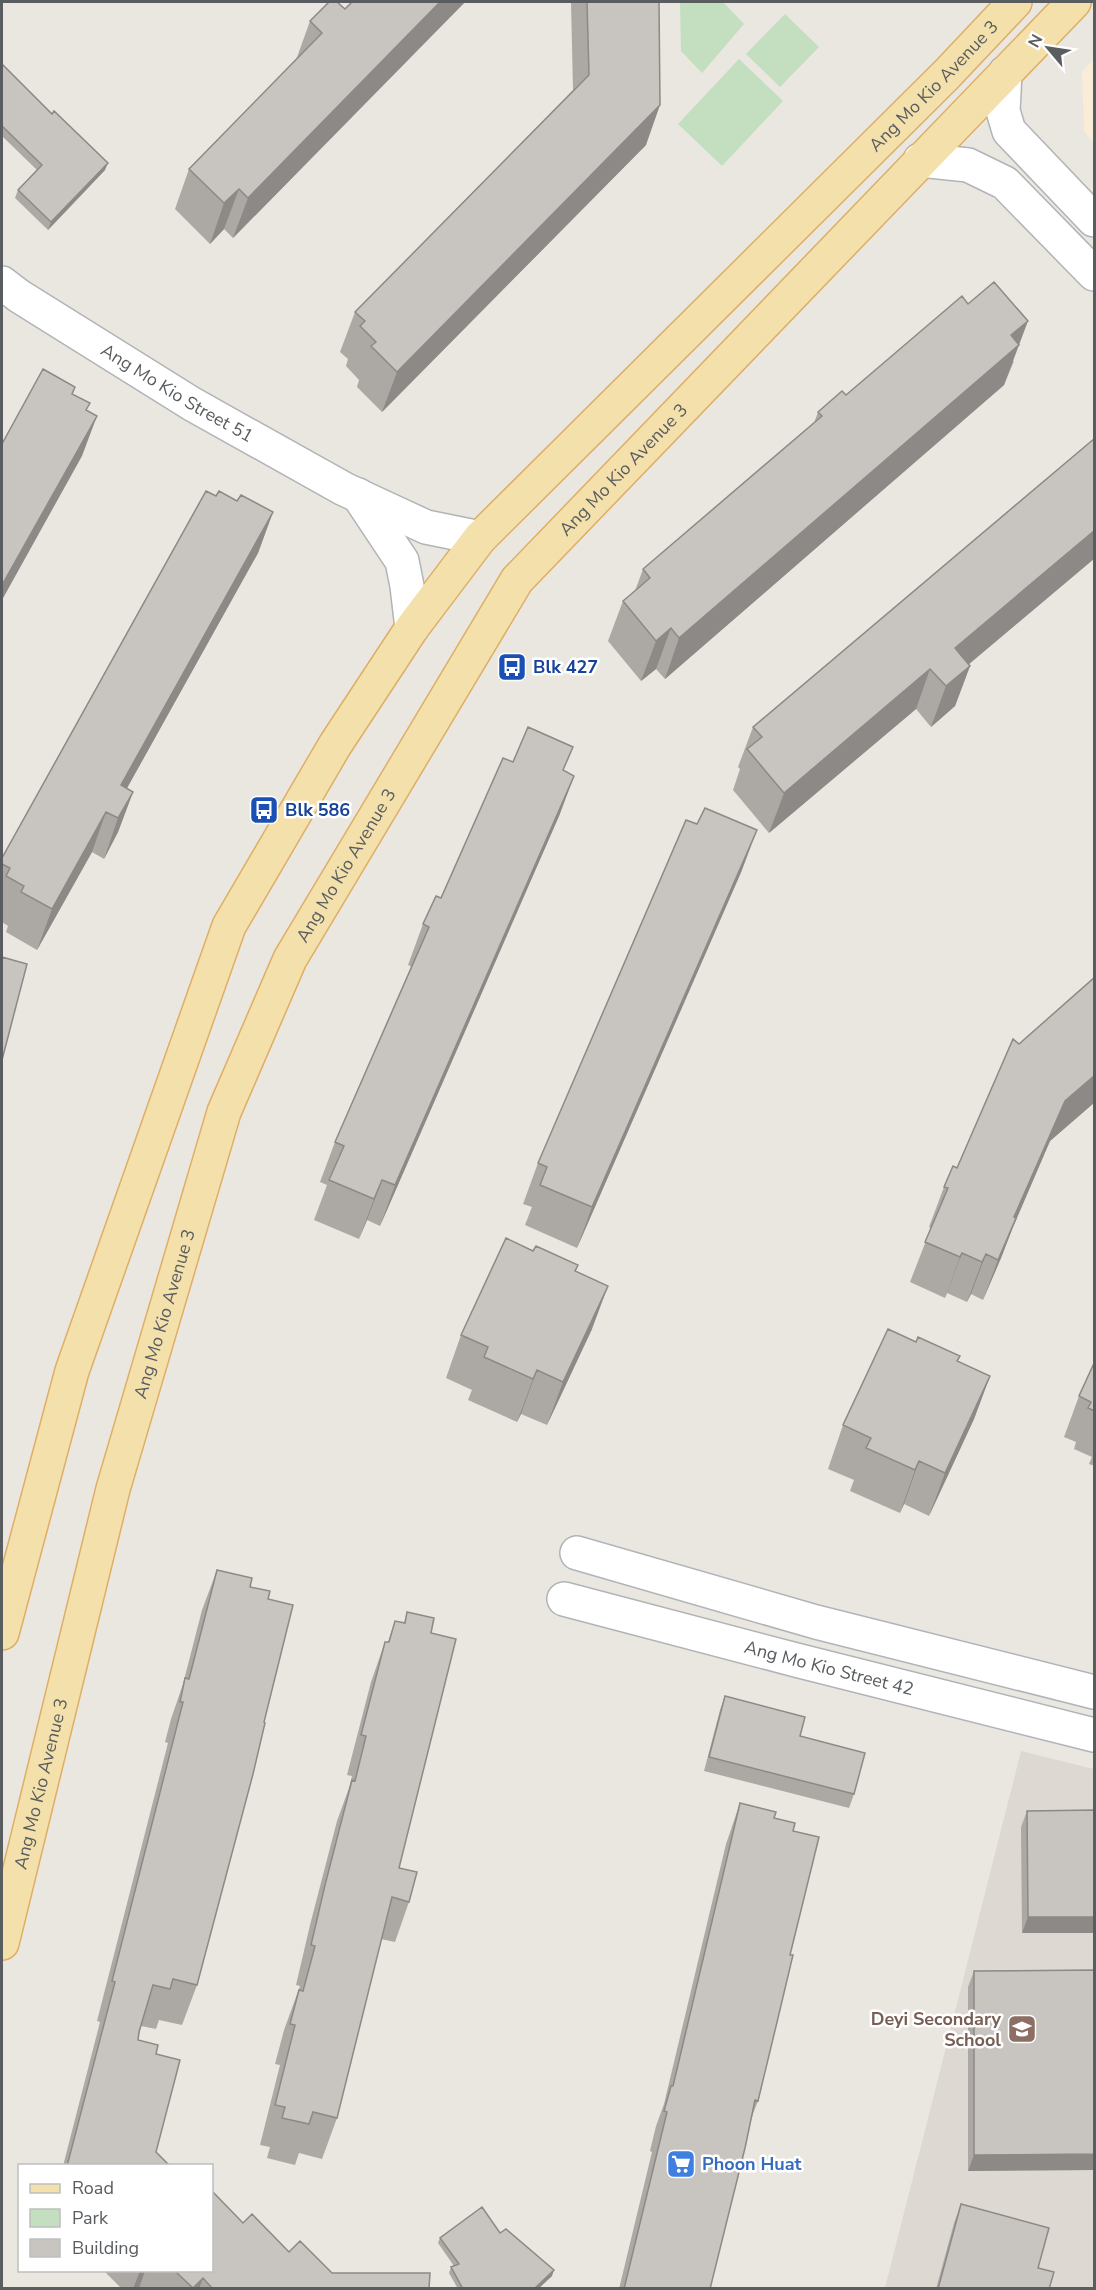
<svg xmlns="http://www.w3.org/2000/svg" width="1096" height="2290" viewBox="0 0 1096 2290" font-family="'Nunito Sans',sans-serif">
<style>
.commercial{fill:#f9edd7}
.education{fill:#ddd8d2}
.green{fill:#c3dfbf}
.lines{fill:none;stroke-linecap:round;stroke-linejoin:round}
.minor-casing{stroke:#b1b4b7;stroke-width:36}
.major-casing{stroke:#dfae65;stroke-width:36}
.minor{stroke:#fff;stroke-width:33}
.major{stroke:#f4e0ab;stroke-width:33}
.wall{fill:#aca9a5}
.shaded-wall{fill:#8c8986}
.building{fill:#c8c4c0;stroke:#8c8986;stroke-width:1.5}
.labels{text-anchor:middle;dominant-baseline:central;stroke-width:5;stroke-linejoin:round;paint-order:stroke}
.street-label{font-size:18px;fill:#595d60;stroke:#fff}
.transit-label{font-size:18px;font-weight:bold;fill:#164399;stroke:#fff;text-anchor:start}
.education-label{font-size:18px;font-weight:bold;fill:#785e54;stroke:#fff;text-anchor:end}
.shop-label{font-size:18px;font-weight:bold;fill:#366cbe;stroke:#fff;text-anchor:start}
</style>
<rect width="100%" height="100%" fill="#eae7e0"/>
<path class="commercial" d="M 1094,59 L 1094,143 L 1084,131 L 1082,72 Z"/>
<path class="education" d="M 1021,1751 L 1094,1769 L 1094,2288 L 885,2288 Z"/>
<path class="green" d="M 680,2 L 723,2 L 744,24 L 702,73 L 681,51 Z
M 785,14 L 819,47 L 780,87 L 746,54 Z
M 739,59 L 783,101 L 722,166 L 678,124 Z"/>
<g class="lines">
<g class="minor-casing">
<g id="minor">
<path d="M 1005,73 L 1003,111 L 1009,131 L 1094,220"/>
<path d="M 920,160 L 968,165 L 1005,183 L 1094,274"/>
<path id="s1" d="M 2,283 L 19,296 L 192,404 L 344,489 L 426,527 L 480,538"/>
<path d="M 358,495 L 402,561 L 407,586 L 412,628"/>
<path d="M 577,1553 L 816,1622 L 1094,1692"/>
<path id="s2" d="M 564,1599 L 796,1660 L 1094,1735"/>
</g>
</g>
<g class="major-casing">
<g id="major">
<path id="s3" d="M 2,1633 L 72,1371 L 229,926 L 335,745 L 412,628 L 480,538 L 947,74 L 1015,2"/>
<path id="s4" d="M 2,1943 L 113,1489 L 224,1112 L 290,959 L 517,580 L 1074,2"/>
</g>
</g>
<use href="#minor" class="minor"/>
<use href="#major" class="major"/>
</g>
<path class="wall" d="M 352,2 L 465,2 L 233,238 L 224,229 L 210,244 L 175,209 L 189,169 L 296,60 L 310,21 L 345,9 Z
M 571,2 L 659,2 L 646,145 L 382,412 L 357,387 L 359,380 L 346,366 L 348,359 L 340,352 L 355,312 L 573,90 Z
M 2,64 L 105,170 L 48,230 L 15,198 L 18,190 L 37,170 L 2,136 Z
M 1014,361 L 1004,385 L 665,679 L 656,669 L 641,681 L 608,641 L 623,601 L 635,591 L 643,569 L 814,423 L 818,412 L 846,395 Z
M 1095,438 L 1095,558 L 968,665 L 970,666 L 955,706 L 931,727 L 916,709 L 769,833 L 733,790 L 740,769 L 738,767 L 753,727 Z
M 216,496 L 237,501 L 273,512 L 258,553 L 127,788 L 133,792 L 118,832 L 104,859 L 92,852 L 37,950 L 6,932 L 8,926 L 2,922 L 2,858 Z
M 513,762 L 564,771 L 574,776 L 559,816 L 380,1226 L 367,1220 L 359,1239 L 314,1220 L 327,1185 L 320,1182 L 335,1142 L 412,967 L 408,965 L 423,924 L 441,898 Z
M 742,870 L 577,1248 L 525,1225 L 532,1207 L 523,1204 L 538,1163 Z
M 1095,977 L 1095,1102 L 1050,1141 L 1013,1227 L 1001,1258 L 983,1300 L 971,1294 L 967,1302 L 947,1293 L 945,1298 L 910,1282 L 931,1228 L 929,1227 L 944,1187 L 957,1168 L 1019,1044 Z
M 533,1251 L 578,1265 L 576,1271 L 592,1329 L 547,1425 L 521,1414 L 517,1422 L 468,1400 L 472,1390 L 446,1378 L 461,1335 Z
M 958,1361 L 990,1376 L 974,1419 L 929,1516 L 904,1504 L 900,1513 L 850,1491 L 854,1480 L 828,1469 L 843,1425 Z
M 1095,1361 L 1095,1466 L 1089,1464 L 1092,1457 L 1074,1449 L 1076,1442 L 1064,1437 L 1079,1396 Z
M 217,1570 L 250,1587 L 268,1599 L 197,1985 L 182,2025 L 159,2020 L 156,2029 L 141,2026 L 138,2040 L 156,2054 L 156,2152 L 170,2166 L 63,2166 L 100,2022 L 97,2021 L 168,1743 L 165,1742 L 171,1719 L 183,1684 L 202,1610 Z
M 407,1612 L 431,1633 L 399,1868 L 409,1902 L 395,1942 L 381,1939 L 337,2118 L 322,2159 L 299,2153 L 295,2165 L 267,2158 L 270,2147 L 260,2145 L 280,2065 L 275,2064 L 284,2030 L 300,1986 L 296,1985 L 310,1925 L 337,1821 L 349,1788 L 352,1776 L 347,1775 L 371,1682 L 385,1642 L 388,1642 L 395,1621 L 404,1623 Z
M 725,1696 L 800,1736 L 854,1794 L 849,1808 L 704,1771 L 720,1710 Z
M 740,1803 L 774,1818 L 793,1831 L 790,1955 L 758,2101 L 751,2119 L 710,2289 L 619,2289 L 652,2152 L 650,2151 L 656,2126 L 664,2104 L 726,1844 Z
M 1095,1810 L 1022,1933 L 1021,1827 L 1027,1811 Z
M 1095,1970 L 1095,2170 L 968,2171 L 968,1987 L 974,1971 Z
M 961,2204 L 1038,2268 L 1049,2289 L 936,2289 L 954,2223 Z
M 243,2223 L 289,2252 L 332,2273 L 429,2289 L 122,2289 L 104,2271 L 212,2271 Z
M 500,2233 L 552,2276 L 538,2289 L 458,2289 L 449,2273 L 451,2267 L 454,2266 L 438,2243 L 440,2238 Z"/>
<path class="shaded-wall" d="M 440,2 L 465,2 L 233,238 L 248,198 Z
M 660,105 L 646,145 L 382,412 L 397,372 Z
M 108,163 L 105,170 L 48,230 L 51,222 Z
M 239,189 L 224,229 L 210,244 L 224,203 Z
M 1028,321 L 1004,385 L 665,679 L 679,638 L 1011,335 Z
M 97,416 L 82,456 L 2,600 L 2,585 Z
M 273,512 L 258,553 L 112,815 L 121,785 Z
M 1095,530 L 1095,558 L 944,685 L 955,648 Z
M 671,628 L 656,669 L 641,681 L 656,641 Z
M 970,666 L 955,706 L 931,727 L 946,686 Z
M 930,669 L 916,709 L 769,833 L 784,793 Z
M 574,776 L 559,816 L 380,1226 L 395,1185 Z
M 133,792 L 118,832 L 104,859 L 118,818 Z
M 106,812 L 92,852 L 37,950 L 52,909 Z
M 757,830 L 742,870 L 577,1248 L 592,1207 Z
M 1095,1075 L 1095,1102 L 1050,1141 L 1013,1227 L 1001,1258 L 983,1300 L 1014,1217 L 1065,1101 Z
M 382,1180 L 367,1220 L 359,1239 L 374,1199 Z
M 962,1253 L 947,1293 L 945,1298 L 960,1257 Z
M 986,1254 L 971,1294 L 967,1302 L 982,1262 Z
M 608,1286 L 592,1329 L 547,1425 L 563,1382 Z
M 537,1370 L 521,1414 L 517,1422 L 533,1379 Z
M 990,1376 L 974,1419 L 929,1516 L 945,1473 Z
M 919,1461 L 904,1504 L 900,1513 L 915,1470 Z
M 1028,1917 L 1095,1917 L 1095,1933 L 1022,1933 Z
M 1095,2154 L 1095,2170 L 968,2171 L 974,2155 Z
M 554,2270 L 552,2276 L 538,2289 L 534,2289 Z
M 140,2271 L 145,2271 L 139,2288 L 133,2289 Z
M 203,2278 L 199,2289 L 193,2289 Z"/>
<path class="building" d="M 329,2 L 337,2 L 345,9 L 352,2 L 440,2 L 248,198 L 239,189 L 224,203 L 189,169 L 322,33 L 310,21 Z
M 587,2 L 659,2 L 660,105 L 397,372 L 371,346 L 376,342 L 360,326 L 365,321 L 355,312 L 589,75 Z
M 2,64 L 52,114 L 54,111 L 108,163 L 51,222 L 18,190 L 42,165 L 2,126 Z
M 994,282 L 1028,321 L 1011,335 L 1019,345 L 679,638 L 671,628 L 656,641 L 623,601 L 650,578 L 643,569 L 822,416 L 818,412 L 842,391 L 846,395 L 962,296 L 968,304 Z
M 43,369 L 75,387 L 72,394 L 90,403 L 86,410 L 97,416 L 2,585 L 2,444 Z
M 1095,438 L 1095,530 L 955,648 L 970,666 L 946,686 L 930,669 L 784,793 L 747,749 L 762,737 L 753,727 Z
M 206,491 L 216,496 L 219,491 L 237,501 L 241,495 L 273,512 L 121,785 L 133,792 L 118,818 L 106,812 L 52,909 L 21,892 L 24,886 L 6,876 L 10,868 L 2,864 L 2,858 Z
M 528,727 L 573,747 L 563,770 L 574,776 L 395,1185 L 382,1180 L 374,1199 L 329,1180 L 344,1146 L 335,1142 L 429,927 L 423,924 L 436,896 L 441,898 L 503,758 L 513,762 Z
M 705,808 L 757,830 L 592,1207 L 540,1185 L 547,1167 L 538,1163 L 686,820 L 697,824 Z
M 2,957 L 27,964 L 2,1060 Z
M 1095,977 L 1095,1075 L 1065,1101 L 1014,1217 L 1016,1218 L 998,1260 L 986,1254 L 982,1262 L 962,1253 L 960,1257 L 925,1242 L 948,1188 L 944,1187 L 953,1166 L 957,1168 L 1013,1039 L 1019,1044 Z
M 506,1238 L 533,1251 L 536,1246 L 578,1265 L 575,1271 L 608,1286 L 563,1382 L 537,1370 L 533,1379 L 484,1357 L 488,1347 L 461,1335 Z
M 888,1329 L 916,1342 L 918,1337 L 960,1356 L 957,1361 L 990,1376 L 945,1473 L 919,1461 L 915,1470 L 866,1448 L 871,1438 L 843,1425 Z
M 1095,1361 L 1095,1411 L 1088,1408 L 1091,1402 L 1079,1396 Z
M 217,1570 L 252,1578 L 250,1587 L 270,1591 L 268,1599 L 293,1605 L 264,1722 L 265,1723 L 253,1774 L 197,1985 L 173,1979 L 170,1989 L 153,1985 L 139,2032 L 138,2040 L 158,2045 L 156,2054 L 180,2060 L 156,2152 L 170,2166 L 67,2166 L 115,1982 L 112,1981 L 183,1702 L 180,1702 L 185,1678 L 189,1679 Z
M 407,1612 L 434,1618 L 431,1633 L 456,1639 L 399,1868 L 417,1872 L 409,1902 L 392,1897 L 337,2118 L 313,2112 L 309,2124 L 282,2118 L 285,2107 L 275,2105 L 295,2025 L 290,2024 L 299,1990 L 303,1991 L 315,1946 L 311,1945 L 325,1885 L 352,1780 L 355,1781 L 366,1736 L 361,1735 L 385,1642 L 389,1642 L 395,1621 L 405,1623 Z
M 725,1696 L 805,1717 L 800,1736 L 865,1753 L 854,1794 L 709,1757 Z
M 740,1803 L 776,1812 L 774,1818 L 795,1823 L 793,1831 L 819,1837 L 790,1955 L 793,1955 L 778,2018 L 758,2101 L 755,2100 L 745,2148 L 710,2289 L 624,2289 L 667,2112 L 664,2111 L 671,2086 L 673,2086 Z
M 1095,1810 L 1095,1917 L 1028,1917 L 1027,1811 Z
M 1095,1970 L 1095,2154 L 974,2155 L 974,1971 Z
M 212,2191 L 243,2223 L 252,2214 L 289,2252 L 300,2241 L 332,2273 L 430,2273 L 429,2289 L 213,2289 L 203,2278 L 193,2288 L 175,2271 L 212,2271 Z
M 961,2204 L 1049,2228 L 1038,2268 L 1054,2272 L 1049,2289 L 938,2289 Z
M 482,2207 L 500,2233 L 506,2229 L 554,2270 L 534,2289 L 463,2289 L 451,2267 L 459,2264 L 440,2238 Z"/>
<defs>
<g id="bus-square" transform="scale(1.5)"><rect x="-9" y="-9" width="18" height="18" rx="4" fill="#1a4fb4" stroke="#fff"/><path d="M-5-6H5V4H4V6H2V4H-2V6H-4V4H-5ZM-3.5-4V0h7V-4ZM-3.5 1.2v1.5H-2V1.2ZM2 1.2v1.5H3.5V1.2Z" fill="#fff"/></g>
<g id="school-square" transform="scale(1.5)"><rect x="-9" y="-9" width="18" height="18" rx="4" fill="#8d6e63" stroke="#fff"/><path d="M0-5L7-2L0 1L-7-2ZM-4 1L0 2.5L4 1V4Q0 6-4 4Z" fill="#fff"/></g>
<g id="supermarket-square" transform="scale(1.5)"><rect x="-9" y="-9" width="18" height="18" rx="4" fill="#3f7fe0" stroke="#fff"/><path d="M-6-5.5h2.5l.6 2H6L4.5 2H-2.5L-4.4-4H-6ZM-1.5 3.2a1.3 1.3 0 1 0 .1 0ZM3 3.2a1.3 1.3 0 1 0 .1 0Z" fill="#fff"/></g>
</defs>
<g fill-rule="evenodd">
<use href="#bus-square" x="512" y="667"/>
<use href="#bus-square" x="264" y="810"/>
<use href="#school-square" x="1022" y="2029"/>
<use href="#supermarket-square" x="681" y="2164"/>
</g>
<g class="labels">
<g class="street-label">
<text stroke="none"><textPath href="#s3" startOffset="1846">Ang Mo Kio Avenue 3</textPath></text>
<text stroke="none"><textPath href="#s1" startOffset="207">Ang Mo Kio Street 51</textPath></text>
<text stroke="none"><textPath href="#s4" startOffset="1622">Ang Mo Kio Avenue 3</textPath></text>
<text stroke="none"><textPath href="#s4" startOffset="1136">Ang Mo Kio Avenue 3</textPath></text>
<text stroke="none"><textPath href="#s4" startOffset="650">Ang Mo Kio Avenue 3</textPath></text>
<text stroke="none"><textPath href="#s2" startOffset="274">Ang Mo Kio Street 42</textPath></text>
<text stroke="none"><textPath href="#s4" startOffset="164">Ang Mo Kio Avenue 3</textPath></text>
</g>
<g class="transit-label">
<text x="533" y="667">Blk 427</text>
<text x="285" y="810">Blk 586</text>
</g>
<g class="education-label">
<text x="1001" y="2019">Deyi Secondary<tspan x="1001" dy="21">School</tspan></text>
</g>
<g class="shop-label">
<text x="702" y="2164">Phoon Huat</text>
</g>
</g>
<rect width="1096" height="2290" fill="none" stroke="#595d60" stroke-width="6"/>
<rect x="18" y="2164" width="195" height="108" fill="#ffffff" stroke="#bdbebf" stroke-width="1.5"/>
<rect x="30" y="2184" width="30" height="9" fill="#f4e0ab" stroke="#bdbebf" stroke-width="1.5"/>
<text x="72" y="2194" font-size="18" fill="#595d60">Road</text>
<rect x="30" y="2209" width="30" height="18" fill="#c3dfbf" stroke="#bdbebf" stroke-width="1.5"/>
<text x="72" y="2224" font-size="18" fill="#595d60">Park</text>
<rect x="30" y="2239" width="30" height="18" fill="#c8c4c0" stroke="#bdbebf" stroke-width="1.5"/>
<text x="72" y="2254" font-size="18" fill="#595d60">Building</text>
<g transform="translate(1048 48) rotate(299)" stroke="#ffffff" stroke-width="4.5" paint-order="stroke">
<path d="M0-4.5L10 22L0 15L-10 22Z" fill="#595d60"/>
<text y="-9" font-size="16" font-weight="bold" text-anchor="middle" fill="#595d60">N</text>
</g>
</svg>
